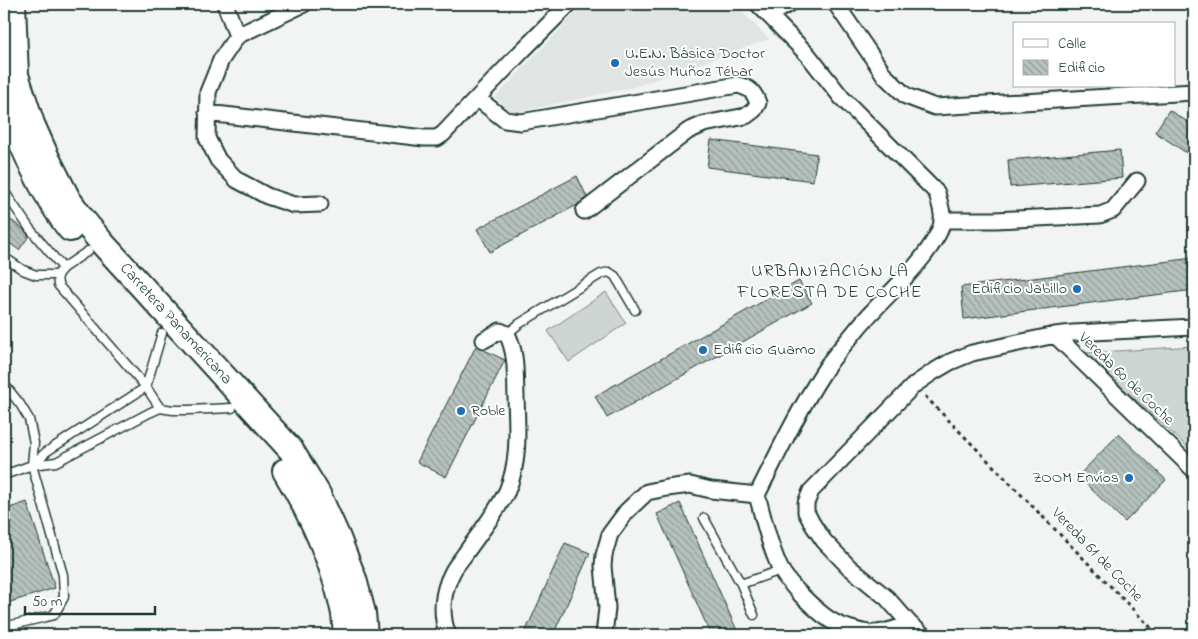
<svg xmlns="http://www.w3.org/2000/svg" width="1198" height="639" viewBox="0 0 1198 639" font-family="'Indie Flower',sans-serif">
<style>
.built{fill:#e0e4e3}
.grass{fill:#ced5d3;stroke:#768984}
.building{fill:url(#building-back-hatch);stroke:#1f3d34}
.lines{fill:none;stroke-linecap:round;stroke-linejoin:round}
.lane-casing{stroke:#1f3d34;stroke-width:11}
.street-casing{stroke:#1f3d34;stroke-width:19}
.primary-casing{stroke:#1f3d34;stroke-width:28}
.path{stroke:#1f3d34;stroke-width:3;stroke-dasharray:4 4;stroke-linecap:butt}
.lane{stroke:#fff;stroke-width:8}
.street{stroke:#fff;stroke-width:15}
.primary{stroke:#fff;stroke-width:24}
.poi-dot{fill:#1f6fb2;stroke:#fff;stroke-width:2}
.labels{text-anchor:middle;dominant-baseline:central;stroke-width:4;stroke-linejoin:round;paint-order:stroke}
.poi-label{font-size:16px;fill:#1f3d34;stroke:#fff;text-anchor:start}
.street-label{font-size:16px;fill:#1f3d34;stroke:#fff}
.neighbourhood-label{font-size:18px;letter-spacing:1px;fill:#1f3d34;stroke:#fff}
</style>
<defs>
<pattern id="building-back-hatch" width="6" height="6" patternUnits="userSpaceOnUse" patternTransform="scale(1.25)"><rect width="6" height="6" fill="#b7c1bd"/><path d="M-1 5l2 2M0 0l6 6M5-1l2 2" fill="none" stroke="#949e9a"/></pattern>
</defs>
<rect width="100%" height="100%" fill="#f2f3f3"/>
<filter id="ink" filterUnits="userSpaceOnUse"><feTurbulence type="fractalNoise" baseFrequency=".02" numOctaves="2"/><feDisplacementMap in="SourceGraphic" scale="10" xChannelSelector="R" yChannelSelector="G"/><feConvolveMatrix kernelMatrix="1 2 1 2 8 2 1 2 1" color-interpolation-filters="sRGB"/></filter>
<g filter="url(#ink)">
<path class="built" d="M 584,4 L 734,4 L 769,39 L 634,87 L 513,113 L 495,98 Z"/>
<path class="grass" d="M 606,292 L 626,323 L 569,362 L 548,331 Z
M 1194,346 L 1194,453 L 1085,353 Z"/>
<path class="building" d="M 1169,110 L 1194,126 L 1194,158 L 1155,132 Z
M 711,140 L 817,154 L 813,181 L 707,167 Z
M 1120,150 L 1122,178 L 1010,187 L 1008,160 Z
M 577,176 L 587,197 L 577,205 L 490,252 L 477,229 Z
M 4,215 L 23,229 L 29,236 L 19,250 L 4,239 Z
M 1194,258 L 1194,290 L 964,319 L 961,287 Z
M 799,281 L 812,303 L 607,418 L 595,396 Z
M 476,346 L 480,348 L 505,360 L 446,477 L 417,462 Z
M 1119,434 L 1166,480 L 1125,522 L 1078,476 Z
M 27,502 L 55,588 L 4,604 L 4,510 Z
M 680,503 L 739,635 L 711,635 L 657,514 Z
M 565,543 L 590,553 L 553,635 L 524,635 Z"/>
<g class="lines">
<g class="lane-casing">
<path id="lane" d="M 4,191 L 30,229 L 63,268
M 88,251 L 63,268 L 57,275 L 58,285 L 146,387 L 160,408
M 4,257 L 23,270 L 36,275 L 57,275
M 507,334 L 519,324 L 601,274 L 609,272 L 615,276 L 635,310
M 4,384 L 20,404 L 29,419 L 34,443 L 32,465 L 63,575 L 64,597 L 54,615 L 4,627
M 32,465 L 46,452 L 146,387 L 162,333
M 4,475 L 32,465 L 56,462 L 149,413 L 160,408 L 173,410 L 189,410 L 232,408
M 704,518 L 741,584
M 754,615 L 741,584 L 781,570"/>
</g>
<g class="street-casing">
<path id="street" d="M 225,4 L 237,36
M 304,4 L 237,36 L 221,60 L 208,92 L 207,138 L 218,160 L 237,180 L 267,196 L 294,205 L 320,204
M 758,4 L 808,55 L 842,98 L 937,193 C 941,209 946,219 938,234 C 918,271 883,297 857,329 C 846,343 833,356 824,371 C 798,411 778,453 757,495 C 764,520 769,545 780,568 C 788,584 815,610 830,620 C 839,626 859,632 870,633 C 884,634 897,628 910,624
M 836,4 L 885,76 L 906,96 L 935,107 L 1194,92
M 769,15 L 789,4
M 477,98 L 505,120 L 521,122 L 738,85 C 750,88 754,92 758,103 L 754,110 L 746,116 L 704,124 L 688,131 L 584,211
M 207,113 L 424,138 L 437,138 L 443,134 L 521,52 L 569,4
M 943,220 L 995,220 L 1100,215 L 1113,210 L 1137,181
M 1055,335 L 1194,470
M 448,635 C 440,615 442,592 452,573 C 455,566 461,560 465,554 C 479,534 496,513 507,491 C 520,461 517,428 516,397 C 515,375 517,353 507,334 L 500,331 L 484,340
M 604,635 L 607,608 L 603,566 L 604,555 L 610,534 L 627,511 L 647,492 L 667,488 L 690,485 L 711,490 L 757,495
M 923,635 L 910,624 L 887,598 L 849,567 L 824,541 L 813,525 L 806,512 L 806,503 L 811,491 L 914,385 L 933,372 L 950,362 L 972,353 L 1055,335 L 1073,333 L 1194,327"/>
</g>
<g class="primary-casing">
<g id="primary">
<path id="s1" d="M 13,4 L 16,75 L 32,124 L 48,160 L 68,199 L 83,220 L 103,244 L 291,450 L 318,494 L 338,538 L 354,579 L 363,613 L 365,635"/>
<path d="M 4,95 C 13,126 26,155 41,184 C 50,200 59,216 70,229"/>
<path d="M 285,471 C 310,512 333,562 343,609 C 345,617 345,626 346,635"/>
</g>
</g>
<path class="path" d="M 925,396 L 1158,635"/>
<use href="#lane" class="lane"/>
<use href="#street" class="street"/>
<use href="#primary" class="primary"/>
</g>
</g>
<g class="poi-dot">
<circle cx="615" cy="63" r="5"/>
<circle cx="1077" cy="289" r="5"/>
<circle cx="703" cy="350" r="5"/>
<circle cx="461" cy="411" r="5"/>
<circle cx="1129" cy="478" r="5"/>
</g>
<g class="labels">
<g class="poi-label">
<text x="625" y="54">U.E.N. Básica Doctor<tspan x="625" dy="18">Jesús Muñoz Tébar</tspan></text>
<text x="1067" y="289" text-anchor="end">Edificio Jabillo</text>
<text x="713" y="350">Edificio Guamo</text>
<text x="471" y="411">Roble</text>
<text x="1119" y="478" text-anchor="end">ZOOM Envíos</text>
</g>
<g class="street-label">
<text stroke="none"><textPath href="#s1" startOffset="371">Carretera Panamericana</textPath></text>
<text transform="translate(1126 379) rotate(44)">Vereda 60 de Coche</text>
<text transform="translate(1097 555) rotate(46)">Vereda 61 de Coche</text>
</g>
<g class="neighbourhood-label">
<text x="830" y="272">URBANIZACIÓN LA<tspan x="830" dy="21">FLORESTA DE COCHE</tspan></text>
</g>
</g>
<rect width="1198" height="639" fill="none" stroke="#fff" stroke-width="20"/>
<rect x="10" y="10" width="1178" height="619" fill="none" stroke="#1f3d34" stroke-width="2" filter="url(#ink)"/>
<rect x="1013" y="22" width="162" height="65" fill="#ffffff" stroke="#a5b1ae"/>
<rect x="1023" y="39" width="25" height="8" fill="#ffffff" stroke="#a5b1ae"/>
<text x="1058" y="48" font-size="15" fill="#1f3d34">Calle</text>
<rect x="1023" y="60" width="25" height="15" fill="url(#building-back-hatch)" stroke="#a5b1ae"/>
<text x="1058" y="72" font-size="15" fill="#1f3d34">Edificio</text>
<path d="M25 606v8h130v-8" fill="none" stroke="#1f3d34" stroke-width="2.5"/>
<text x="32" y="606" font-size="15" fill="#1f3d34" stroke="#ffffff" stroke-width="4" paint-order="stroke">50 m</text>
</svg>
